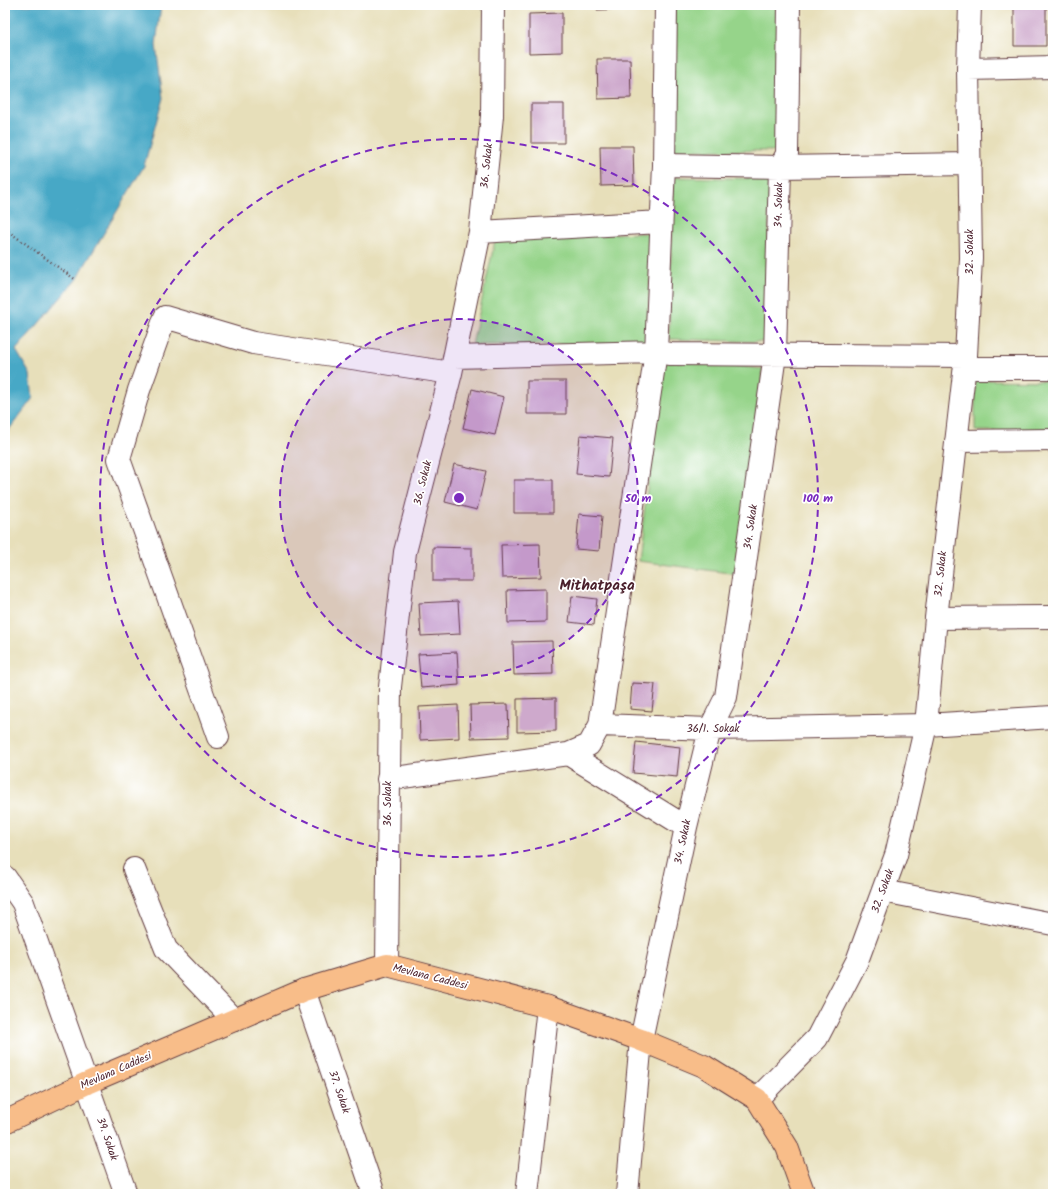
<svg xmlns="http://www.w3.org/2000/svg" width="1058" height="1199" viewBox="0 0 1058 1199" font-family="Kalam,sans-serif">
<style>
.green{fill:#96d48a;stroke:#707a5a}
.water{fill:#46a8c6;stroke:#486478}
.building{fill:#cea9cc}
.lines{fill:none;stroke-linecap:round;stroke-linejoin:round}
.minor-casing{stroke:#623c40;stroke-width:24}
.major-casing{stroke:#623c40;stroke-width:24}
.path{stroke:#623c40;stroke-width:2.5;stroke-dasharray:1 3;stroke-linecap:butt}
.minor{stroke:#fff;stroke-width:22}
.major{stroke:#f8bd89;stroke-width:22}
.ring{fill:none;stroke:#7b2cbf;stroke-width:2;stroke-dasharray:7 5}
.labels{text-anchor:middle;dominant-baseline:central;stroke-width:3.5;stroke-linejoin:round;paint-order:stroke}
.street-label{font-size:11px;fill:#4a1f2b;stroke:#fff}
.district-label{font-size:15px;font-weight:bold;fill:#4a1f2b;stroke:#fff}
.centre{fill:#7b2cbf;stroke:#fff;stroke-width:2}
.ring-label{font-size:12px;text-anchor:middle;font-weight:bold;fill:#7b2cbf;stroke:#fff;stroke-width:3.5;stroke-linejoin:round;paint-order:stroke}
</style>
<rect width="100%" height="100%" fill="#fff"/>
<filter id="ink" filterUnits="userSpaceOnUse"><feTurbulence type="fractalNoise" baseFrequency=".025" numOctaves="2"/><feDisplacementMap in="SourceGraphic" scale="8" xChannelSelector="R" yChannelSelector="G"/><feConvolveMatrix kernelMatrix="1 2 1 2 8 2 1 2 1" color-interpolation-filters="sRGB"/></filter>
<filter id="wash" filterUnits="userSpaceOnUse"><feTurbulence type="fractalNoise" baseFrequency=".012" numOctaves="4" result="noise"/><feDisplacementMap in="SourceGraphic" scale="16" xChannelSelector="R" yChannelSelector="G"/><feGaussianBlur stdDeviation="0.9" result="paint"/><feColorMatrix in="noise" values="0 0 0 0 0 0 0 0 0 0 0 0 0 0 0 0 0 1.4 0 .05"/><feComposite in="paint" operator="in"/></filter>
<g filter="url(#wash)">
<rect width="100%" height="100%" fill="#e7dfba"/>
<path class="green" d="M 674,5 L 779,5 L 778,151 L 672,150 Z
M 673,177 L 770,179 L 766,342 L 669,339 Z
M 652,233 L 647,344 L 472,345 L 496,236 Z
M 664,357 L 763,369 L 737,574 L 638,561 Z
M 975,380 L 1053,381 L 1053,432 L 975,431 Z"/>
<path class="water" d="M 5,5 L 161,5 L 156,45 L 163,98 L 144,166 L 76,280 L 16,350 L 30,374 L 33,398 L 5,435 Z"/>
<g id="blocks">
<path class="building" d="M 597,5 L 630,5 L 630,9 L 597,10 Z
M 1014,5 L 1046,5 L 1046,46 L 1014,46 Z
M 562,13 L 562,52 L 529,53 L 529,14 Z
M 597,59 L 630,59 L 631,98 L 598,99 Z
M 531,104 L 564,104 L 564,143 L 531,143 Z
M 600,146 L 633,146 L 634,185 L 601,186 Z
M 527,381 L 566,381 L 566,414 L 527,414 Z
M 472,389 L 504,397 L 495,435 L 463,428 Z
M 580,435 L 613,438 L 609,477 L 576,474 Z
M 454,464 L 486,471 L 477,510 L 445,502 Z
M 514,480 L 553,480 L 553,513 L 514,513 Z
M 579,514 L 602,516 L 599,551 L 576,549 Z
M 540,544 L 541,577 L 502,578 L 501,545 Z
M 433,547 L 472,548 L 472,581 L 433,581 Z
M 546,589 L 546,622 L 508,623 L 507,590 Z
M 572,596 L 597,599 L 594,625 L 569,622 Z
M 458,601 L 460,634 L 421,636 L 419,603 Z
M 552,641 L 553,674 L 514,675 L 513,642 Z
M 457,652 L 459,685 L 421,688 L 418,654 Z
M 632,683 L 655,684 L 652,711 L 630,709 Z
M 556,698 L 556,731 L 517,732 L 517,699 Z
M 508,704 L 509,737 L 471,738 L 470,705 Z
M 458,705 L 459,738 L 420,740 L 419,707 Z
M 636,742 L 680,747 L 677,777 L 633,773 Z"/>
</g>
</g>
<g filter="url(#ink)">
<use href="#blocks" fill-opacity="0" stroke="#623c40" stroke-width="1"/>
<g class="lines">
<g class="minor-casing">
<path id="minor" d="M 968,69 L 1053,67
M 664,165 L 780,167 L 970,164
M 480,232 L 661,222
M 454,357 L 656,352 L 671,354 L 966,356
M 966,368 L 1053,368
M 956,441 L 1053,440
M 936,618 L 1053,617
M 600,725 L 656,352 L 664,165 L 666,5
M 218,737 L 119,459 L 139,390 L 165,317 L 253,343 L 451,373
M 568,754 L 686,827
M 388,779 L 568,754 L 589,745 L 600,725 L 710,729 L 926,725 L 1053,717
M 134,869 L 166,949 L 234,1020
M 5,877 L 23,903 L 126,1194
M 883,891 L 1053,924
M 387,965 L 390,687 L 405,552 L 451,373 L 480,232 L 492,116 L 493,5
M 304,990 L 374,1194
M 757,1099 L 817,1038 L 857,961 L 896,855 L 926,725 L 936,618 L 966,356 L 971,258 L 968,69 L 970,5
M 527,1194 L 548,1007
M 627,1194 L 641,1040 L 686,827 L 710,729 L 726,697 L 775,355 L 780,167 L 787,154 L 789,5"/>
</g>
<g class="major-casing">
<path id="major" d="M 5,1122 L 87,1083 L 304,990 L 387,965 L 548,1007 L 641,1040 L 704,1066 L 757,1099 L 787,1147 L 804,1194"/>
</g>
<path class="path" d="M 5,229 L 76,280"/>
<use href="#minor" class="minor"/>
<use href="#major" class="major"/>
</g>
</g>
<circle cx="459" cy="498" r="179" fill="#7b2cbf" fill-opacity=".12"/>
<g class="ring">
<circle cx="459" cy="498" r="179"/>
<circle cx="459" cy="498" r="359"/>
</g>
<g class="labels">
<g class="street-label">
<text transform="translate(487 166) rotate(-84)">36. Sokak</text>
<text transform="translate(779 205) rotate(-89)">34. Sokak</text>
<text transform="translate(970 252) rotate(-90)">32. Sokak</text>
<text transform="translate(423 483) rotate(-76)">36. Sokak</text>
<text transform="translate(751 527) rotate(-82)">34. Sokak</text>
<text transform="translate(941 574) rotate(-84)">32. Sokak</text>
<text x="713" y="729">36/1. Sokak</text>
<text transform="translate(388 804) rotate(-90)">36. Sokak</text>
<text transform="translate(683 842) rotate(-78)">34. Sokak</text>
<text transform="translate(883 891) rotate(-70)">32. Sokak</text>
<text transform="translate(430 977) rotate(14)">Mevlana Caddesi</text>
<text transform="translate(116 1071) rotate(-24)">Mevlana Caddesi</text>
<text transform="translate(339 1092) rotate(71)">37. Sokak</text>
<text transform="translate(107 1139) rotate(71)">39. Sokak</text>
</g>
<g class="district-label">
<text x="597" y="586">Mithatpaşa</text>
</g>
</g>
<circle cx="459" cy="498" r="6" class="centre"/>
<g class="ring-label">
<text x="638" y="502">50 m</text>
<text x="818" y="502">100 m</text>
</g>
<rect width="1058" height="1199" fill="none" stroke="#fff" stroke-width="20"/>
</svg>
